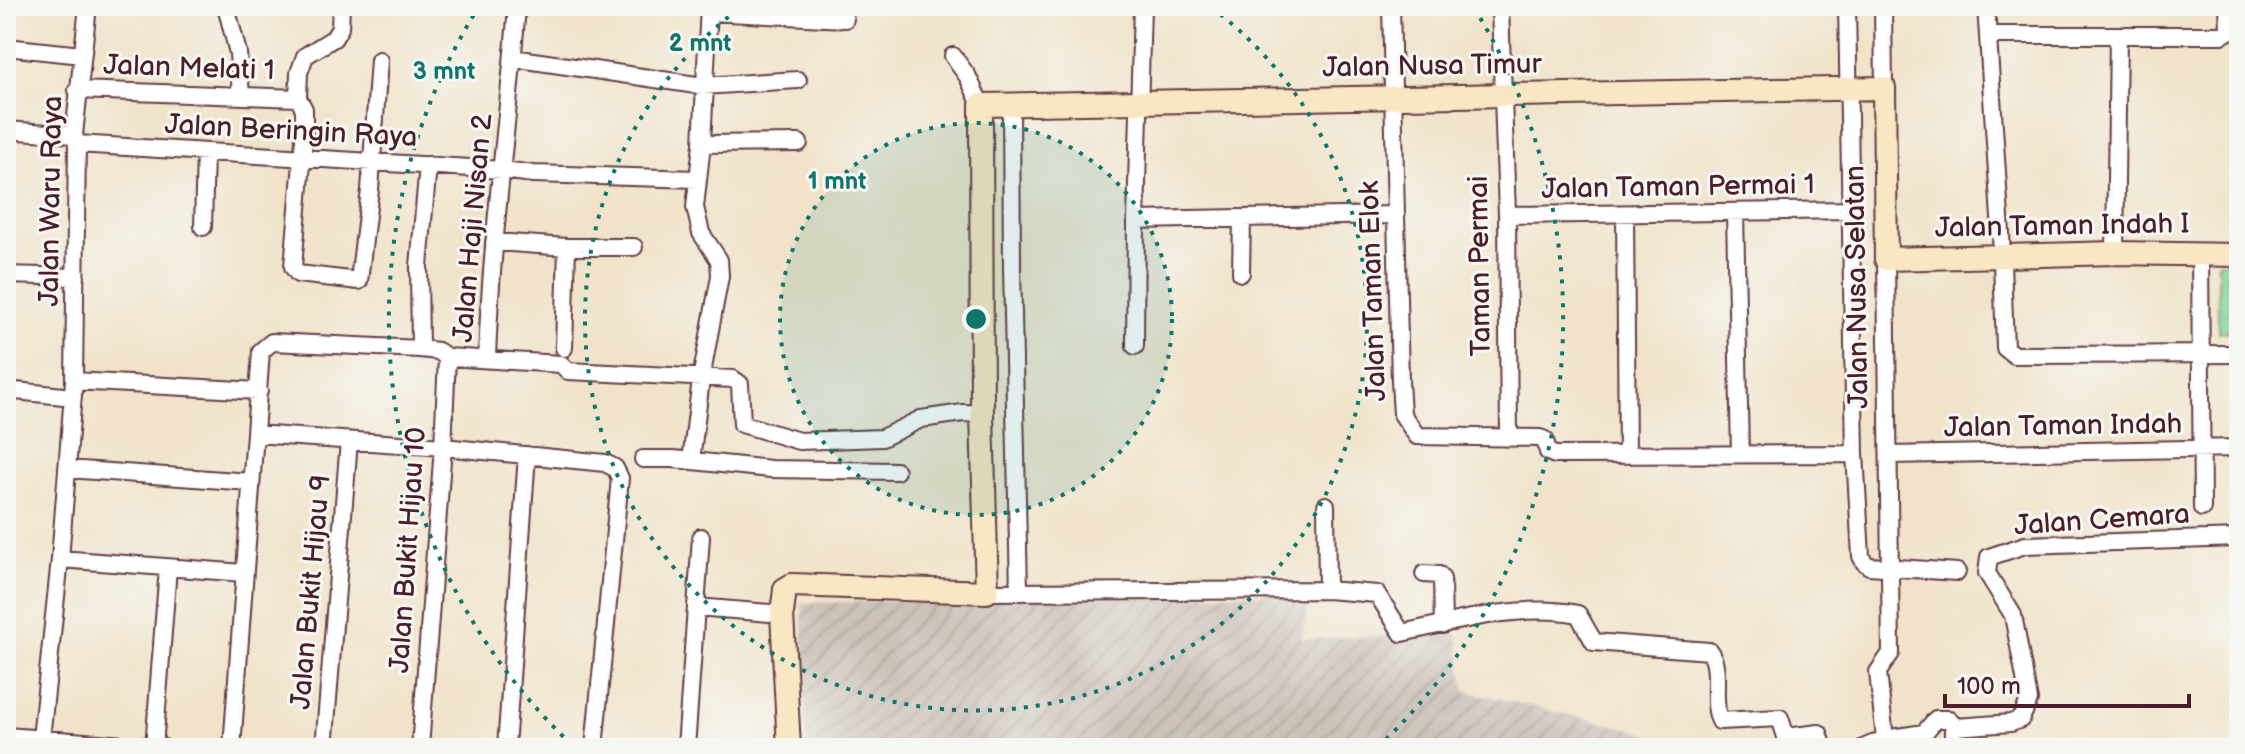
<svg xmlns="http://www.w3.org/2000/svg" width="2245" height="754" viewBox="0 0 2245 754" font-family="'Balsamiq Sans',sans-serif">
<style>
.industrial{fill:url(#industrial-furrows)}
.park{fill:url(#park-crowns);stroke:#647860;stroke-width:2}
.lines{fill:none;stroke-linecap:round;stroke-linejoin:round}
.street-casing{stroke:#633c43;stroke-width:20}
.secondary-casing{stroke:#633c43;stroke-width:26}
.street{stroke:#fff;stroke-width:16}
.secondary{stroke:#f9e7c3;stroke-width:22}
.ring{fill:none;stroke:#0f766e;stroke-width:4;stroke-dasharray:4 8}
.labels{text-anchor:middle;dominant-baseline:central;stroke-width:6;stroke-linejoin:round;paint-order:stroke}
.street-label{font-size:28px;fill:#4a1f2b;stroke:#f6f6f2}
.centre{fill:#0f766e;stroke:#f6f6f2;stroke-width:4}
.ring-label{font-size:24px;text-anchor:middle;font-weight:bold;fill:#0f766e;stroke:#f6f6f2;stroke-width:6;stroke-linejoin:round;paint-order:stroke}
</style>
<defs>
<pattern id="industrial-furrows" width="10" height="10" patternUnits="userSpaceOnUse" patternTransform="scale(2)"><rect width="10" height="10" fill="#ccc2b9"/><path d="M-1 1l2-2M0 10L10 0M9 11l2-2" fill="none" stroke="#b1a69f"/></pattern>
<pattern id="park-crowns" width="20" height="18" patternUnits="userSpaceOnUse" patternTransform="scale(2)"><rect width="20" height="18" fill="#7ed296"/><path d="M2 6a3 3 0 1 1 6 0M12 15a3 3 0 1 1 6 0" fill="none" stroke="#6eb481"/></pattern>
</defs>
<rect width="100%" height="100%" fill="#f6f6f2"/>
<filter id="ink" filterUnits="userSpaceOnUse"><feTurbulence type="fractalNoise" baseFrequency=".0125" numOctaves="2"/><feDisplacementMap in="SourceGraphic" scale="16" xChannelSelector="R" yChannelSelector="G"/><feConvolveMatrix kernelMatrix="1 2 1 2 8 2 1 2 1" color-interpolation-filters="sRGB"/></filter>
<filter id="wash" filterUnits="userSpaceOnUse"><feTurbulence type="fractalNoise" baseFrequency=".006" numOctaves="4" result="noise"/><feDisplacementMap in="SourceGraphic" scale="32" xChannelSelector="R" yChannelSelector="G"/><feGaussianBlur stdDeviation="1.8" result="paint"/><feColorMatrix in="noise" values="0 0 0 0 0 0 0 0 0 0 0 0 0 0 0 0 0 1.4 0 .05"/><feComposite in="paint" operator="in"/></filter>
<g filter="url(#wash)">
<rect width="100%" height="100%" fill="#f0e3c9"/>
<path class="industrial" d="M 1312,592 L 1301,639 L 1458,634 L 1465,691 L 1636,730 L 1678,748 L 806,748 L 802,603 Z"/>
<path class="park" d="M 2218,262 L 2239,262 L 2239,331 L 2218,332 Z"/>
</g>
<g filter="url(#ink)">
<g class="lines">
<g class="street-casing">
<path id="street" d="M 226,6 L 238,53 L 241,96
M 341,6 L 340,28 L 334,38 L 305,56 L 299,73 L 298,98 L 304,109 L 304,139 L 293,267 L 298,274 L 359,281 L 370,190 L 379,60
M 1391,6 L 1400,381 L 1402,414 L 1417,436 L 1540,438 L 1545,440 L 1548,452 L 1555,455 L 1855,454
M 1500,6 L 1507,215 L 1509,437
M 1847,6 L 1855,454 L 1861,556 L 1864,562 L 1869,566 L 1957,572
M 1883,6 L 1884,88
M 1986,6 L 2001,233 L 2005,348 L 2014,355 L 2239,354
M 708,12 L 845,19
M 1989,35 L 2222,35 L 2229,31 L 2228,6
M 6,47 L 82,55
M 953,56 L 968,77 L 981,105
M 513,58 L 703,86 L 798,80
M 77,90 L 298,98
M 1011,104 L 1012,267 L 1019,592
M 6,130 L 74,135
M 77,144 L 503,170 L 533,174 L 697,179
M 702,144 L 799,143
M 1735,212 L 1740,454
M 1625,214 L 1627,455
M 1507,215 L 1850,210
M 1136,220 L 1396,215
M 203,227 L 205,153
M 494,242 L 567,247 L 564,348
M 567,247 L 634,247
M 2115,253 L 2118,36
M 2200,253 L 2202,508
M 1241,273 L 1242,218
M 6,275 L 76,277
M 1135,346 L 1136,220 L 1142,6
M 420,349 L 419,266 L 428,165
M 487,358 C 491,241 508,123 517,6
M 74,381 L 259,391
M 6,390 L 73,397
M 255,434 L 443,447 L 605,463 L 615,468 L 620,478 L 594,748
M 1889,455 L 2239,448
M 643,459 L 673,459 L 771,469 L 896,471
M 691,461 L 701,379 L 720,276 L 719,260 L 701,233 L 695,207 L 702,144 L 709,6
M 67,469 L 251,482
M 1326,505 L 1327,590
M 60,559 L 244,573
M 1424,574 L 1439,575 L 1442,579 L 1443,625
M 987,592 L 1327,590 L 1377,594 L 1402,633 C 1458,621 1521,603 1578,614 L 1594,642 L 1709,651 C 1723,669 1710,700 1720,721 L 1780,718 L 1786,737 L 1819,733 L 1824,748
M 696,607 L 782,614
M 6,736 L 164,748
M 1885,739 L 1924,733 L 1936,719 L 1949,719 L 1956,727
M 154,747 L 168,568
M 40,748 L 60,559 L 74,381 L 77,144 L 74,135 L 88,6
M 232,748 L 261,351 L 272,342 L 420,349 L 438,351 L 447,357 L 561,364 L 568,371 L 733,379 L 740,384 L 742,424 L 799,441 L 882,438 L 921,419 L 963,413 L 982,414
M 324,748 L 349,441
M 420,748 L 443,447 L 447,357
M 506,748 L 527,455
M 686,748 L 701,537
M 1863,748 L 1885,739 L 1878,672 L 1891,653 L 1886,259
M 1953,748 L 1953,731 L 1956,727 L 2011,723 L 2021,719 L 2029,700 L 2013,615 L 1987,573 L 1989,557 L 2025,545 L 2239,538"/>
</g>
<g class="secondary-casing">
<path id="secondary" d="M 789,748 L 782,614 L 785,589 L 792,585 L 987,592 L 982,414 L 981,105 L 1884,88 L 1886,259 L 2115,253 L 2239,255"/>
</g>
<use href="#street" class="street"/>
<use href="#secondary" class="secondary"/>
</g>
</g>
<circle cx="976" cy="319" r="196" fill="#0f766e" fill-opacity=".12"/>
<g class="ring">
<circle cx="976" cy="319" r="196"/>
<path d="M1211 7A391 391 0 1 1 741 7"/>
<path d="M572 745A587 587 0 0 1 478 8M1474 8A587 587 0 0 1 1380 745"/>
</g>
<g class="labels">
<g class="street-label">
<text transform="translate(1432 66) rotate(-1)">Jalan Nusa Timur</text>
<text transform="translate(189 68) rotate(2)">Jalan Melati 1</text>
<text transform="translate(291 131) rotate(3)">Jalan Beringin Raya</text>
<text transform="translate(1678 187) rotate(-1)">Jalan Taman Permai 1</text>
<text transform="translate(51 201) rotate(-89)">Jalan Waru Raya</text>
<text transform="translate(2062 226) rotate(-1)">Jalan Taman Indah I</text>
<text transform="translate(473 228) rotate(-85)">Jalan Haji Nisan 2</text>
<text transform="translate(1480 266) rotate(-91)">Taman Permai</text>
<text transform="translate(1857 287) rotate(-91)">Jalan Nusa Selatan</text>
<text transform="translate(1373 291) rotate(-92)">Jalan Taman Elok</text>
<text transform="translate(2063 426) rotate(-1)">Jalan Taman Indah</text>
<text transform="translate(2102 520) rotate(-4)">Jalan Cemara</text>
<text transform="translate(408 550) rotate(-86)">Jalan Bukit Hijau 10</text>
<text transform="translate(311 592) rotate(-85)">Jalan Bukit Hijau 9</text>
</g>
</g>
<circle cx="976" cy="319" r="12" class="centre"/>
<g class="ring-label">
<text x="700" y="51">2 mnt</text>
<text x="444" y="79">3 mnt</text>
<text x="837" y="189">1 mnt</text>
</g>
<rect width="2245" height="754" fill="none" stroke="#f6f6f2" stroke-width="32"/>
<path d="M1945 694v12h244v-12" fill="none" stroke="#4a1f2b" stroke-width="4"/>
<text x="1957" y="694" font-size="24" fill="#4a1f2b" stroke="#f6f6f2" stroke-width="6" paint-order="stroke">100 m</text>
</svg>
